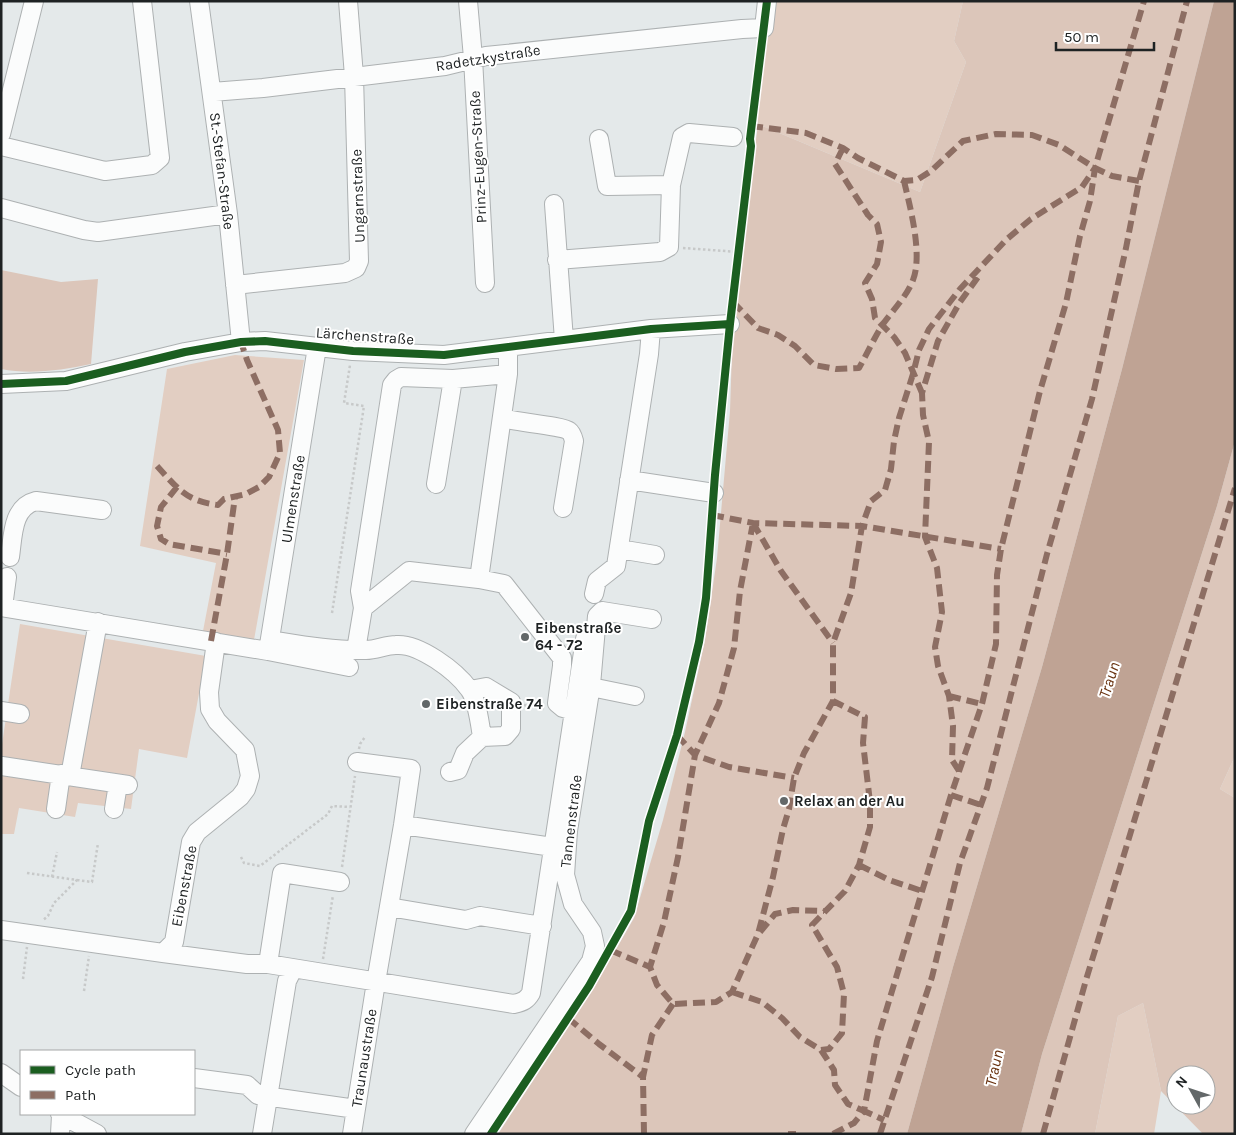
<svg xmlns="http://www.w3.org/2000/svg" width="1236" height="1135" viewBox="0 0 1236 1135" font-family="Karla,sans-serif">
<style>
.green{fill:#e2cec2}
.forest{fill:#dcc6ba;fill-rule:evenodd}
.water{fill:#bfa394}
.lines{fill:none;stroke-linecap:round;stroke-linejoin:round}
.minor-casing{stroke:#adb1b2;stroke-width:20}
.path{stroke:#c7c9c9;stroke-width:2.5;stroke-dasharray:2.5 2.5;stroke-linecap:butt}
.minor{stroke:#fbfcfc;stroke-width:18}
.quiet{stroke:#8d6e63;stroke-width:6;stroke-dasharray:12 6;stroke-linecap:butt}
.cycleway-casing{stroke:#fff;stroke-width:11}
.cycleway{stroke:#1b5e20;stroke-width:8}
.poi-dot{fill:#636869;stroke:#fff;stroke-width:2}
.labels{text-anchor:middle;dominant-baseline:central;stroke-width:4;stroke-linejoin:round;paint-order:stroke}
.street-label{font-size:15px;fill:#1e2223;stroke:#fff}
.poi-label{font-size:15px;font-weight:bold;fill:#1e2223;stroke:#fff;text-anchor:start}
.water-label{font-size:16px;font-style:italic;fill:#68310e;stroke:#fff}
</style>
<rect width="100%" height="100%" fill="#e4e9ea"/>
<path class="green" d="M 770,1 L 963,1 L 954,41 L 966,62 L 920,192 L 758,124 L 756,115 Z
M 235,355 L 304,360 L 254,640 L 203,631 L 216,563 L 140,546 L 167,369 Z
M 20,624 L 206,656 L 187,758 L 139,749 L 131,809 L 78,803 L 75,817 L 19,808 L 14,834 L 1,834 L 1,751 Z
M 1235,756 L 1235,798 L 1220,789 Z
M 1143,1003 L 1161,1091 L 1154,1134 L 1095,1134 L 1118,1016 Z"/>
<path class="forest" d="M 963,1 L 1214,1 L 1122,369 L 1042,667 L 953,967 L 907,1134 L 498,1134 L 592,991 L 634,918 L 663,820 L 685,732 L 705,640 L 717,558 L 730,411 L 733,321 L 758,124 L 920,192 L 966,62 L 954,41 Z
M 1,270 L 61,282 L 98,279 L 91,364 C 62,370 31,375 1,369 Z
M 1235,441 L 1235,756 L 1220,789 L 1235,798 L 1235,1134 L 1203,1134 L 1161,1091 L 1143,1003 L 1118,1016 L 1095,1134 L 1021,1134 L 1042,1054 L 1217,506 ZM 1176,1075 L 1206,1075 L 1206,1105 L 1176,1105 Z"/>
<path class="water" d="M 1214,1 L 1235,1 L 1235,441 L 1217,506 L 1042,1054 L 1021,1134 L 907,1134 L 953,967 L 1042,667 L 1122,369 Z"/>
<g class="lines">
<g class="minor-casing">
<path id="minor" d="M 199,1 L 228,214 L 241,342
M 468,1 L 473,58 L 485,283
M 212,92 L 263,88 L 445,66 L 486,56 L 742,29 L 764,28 L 767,1
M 1,134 L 34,1
M 1,146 L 105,171 L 152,165 L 160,158 L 142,1
M 671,185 L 682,137 L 689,133 L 733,137
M 554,204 L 564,340
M 1,208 L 84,230 L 98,232 L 228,214
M 557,260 L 660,252 L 669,247 L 671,185 L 607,186 L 599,139
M 235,285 L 345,273 L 356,268 L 359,261 L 354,76 L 348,1
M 1,384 L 66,381 L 185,352 L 241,342 L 265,341 L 353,351 L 444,355 L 651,329 L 730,324
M 502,418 C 515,422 563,426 569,431 C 572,433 573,437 574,441 L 563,508
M 629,480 L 714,493
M 436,484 L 453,379
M 619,549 L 655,555
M 10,557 C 13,536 12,507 36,501 L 102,510
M 479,579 L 508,374 L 508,348
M 594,594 L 597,581 L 616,566 L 649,354 L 651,329
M 1,607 L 268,651 L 349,667
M 3,607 L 7,577
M 363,608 L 409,571 L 479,579 L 504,584 L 562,658 L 562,666 L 557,703 L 563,708 L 573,711
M 270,640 C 301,645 334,651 366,650 C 376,650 386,645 396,645 C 419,643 456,671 469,689 C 477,699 480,724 482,737
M 356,650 L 363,608 L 360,591 L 392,385 L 396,380 L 401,377 L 453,379 L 508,374
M 268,651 L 317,347
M 591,687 L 635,696
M 1,711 L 20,714
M 2,766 L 128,785
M 450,772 L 458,770 L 465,753 L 482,737 L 505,736 L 511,729 L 511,702 L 486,687 L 470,690
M 70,776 L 98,622
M 56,809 L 61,774
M 114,809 L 118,784
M 403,825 L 566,849
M 389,907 L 466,920 L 480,916 L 542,926
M 1,930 L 163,953 L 247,964 L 268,964 L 514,1004 C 523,1002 527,1000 531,993 L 585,639 L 596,632
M 163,953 L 174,942 L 191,842 L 197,832 L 240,797 L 246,789 L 250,776 L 245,750 L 217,721 L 210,709 L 209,692 L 216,642
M 268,964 L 282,873 L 340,882
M 1,1073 L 21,1087
M 194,1078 L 247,1085 L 258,1095 L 356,1109
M 60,1114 L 97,1134
M 60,1134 L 61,1115
M 262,1134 L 287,981 L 293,969
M 352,1134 L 376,982 L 403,825 L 411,769 L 357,762
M 474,1134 L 591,961 L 595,946 L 592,932 L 573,904 L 565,875 L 568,831 L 591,685 L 597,616 L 602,611 L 652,619"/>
</g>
<path class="path" d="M 683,248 L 739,252
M 332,613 L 364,406 L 344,403 L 350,365
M 524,705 L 544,709
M 359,749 L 360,744 L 365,737
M 241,857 L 244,863 L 260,866 L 328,814 L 332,806 L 350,807
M 342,867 L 355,776
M 27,873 L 77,880 L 54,903 L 48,916 L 43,920
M 52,877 L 57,852
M 77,880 L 92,882 L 98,843
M 323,959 L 333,895
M 23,979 L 27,947
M 84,991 L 89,956"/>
<use href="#minor" class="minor"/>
<path class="quiet" d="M 751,126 L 806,133 L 843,148 L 858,158 L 904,181 L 917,180 L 931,171 L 963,141 L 996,134 L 1032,135 L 1059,145 L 1095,168 L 1112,176 L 1139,181
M 843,148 L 835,164 L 868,215 L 877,224 L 881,242 L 877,264 L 865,283 L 872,299 L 875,318 L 894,337 L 905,353 L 922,393
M 733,302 L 758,328 L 778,335 L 795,346 L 814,365 L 836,369 L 859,368 C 867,354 874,338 883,324 C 893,310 907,296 913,280 C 923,254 910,207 904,181
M 157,466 C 178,489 186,501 218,505 L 224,499 L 246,494 L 259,487 L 269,477 L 280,453 L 278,430 L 247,360 L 241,342
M 177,487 L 161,507 L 157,526 L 161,539 L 169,544 L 227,554
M 712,515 L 753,523 L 862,526 L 1001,549
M 753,523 L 740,591 L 734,648 L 719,703 L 695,755 L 678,857 L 664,922 L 650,967 L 657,985 L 673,1004 L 716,1002 L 732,992 L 758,934 L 773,877 L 783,829 L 789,809 L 794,778 L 804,753 L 833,701 L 833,643 L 851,593 L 862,526 L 871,501 L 885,490 L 891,469 L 894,441 L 899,418 L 913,374 L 919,350 L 929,329 L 960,289 L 1007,239 L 1031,219 L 1082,187 L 1095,168
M 753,523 L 781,571 L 833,643
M 211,641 L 227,554 L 235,497
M 949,696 L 982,704
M 677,735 L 695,755 L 729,767 L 794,778
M 959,771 L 952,760 L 953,726 L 949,696 L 938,666 L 935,647 L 942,612 L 937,568 L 925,537 L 929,442 L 923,415 L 922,393 L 938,341 L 960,302 L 978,277
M 951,795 L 981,805
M 859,865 L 889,880 L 922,891
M 760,932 L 775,914 L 793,910 L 824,911
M 610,950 L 650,967
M 732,992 L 762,1002 L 782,1018 L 800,1037 L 821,1050 L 834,1070 L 835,1085 L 848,1104 L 864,1111 L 877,1041 L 951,795 L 982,704 L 996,644 L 997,575 L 1001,549 L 1040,391 L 1066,303 L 1080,236 L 1090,201 L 1095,168 L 1144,1
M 568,1018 L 599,1044 L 643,1077
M 821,1050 L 829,1049 L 842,1033 L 844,994 L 837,967 L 812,925 L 845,891 L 859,865 L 870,827 L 870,802 L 863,743 L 865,717 L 833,701
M 644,1134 L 643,1077 L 652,1035 L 673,1004
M 788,1134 L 796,1134
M 833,1134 L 854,1123 L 864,1111 L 884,1120
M 880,1134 L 932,977 L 960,863 L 987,788 L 1047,554 L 1092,399 L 1126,248 L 1139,181 L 1187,1
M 1043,1134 L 1086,980 L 1235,488"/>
<g class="cycleway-casing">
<path id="cycleway" d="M 1,384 L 66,381 L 185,352 L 241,342 L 265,341 L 353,351 L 444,355 L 651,329 L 730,324
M 491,1134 L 589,986 L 631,911 L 649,821 L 677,735 L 699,642 L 706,598 L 715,475 L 730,324 L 751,146 L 750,139 L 767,1"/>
</g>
<use href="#cycleway" class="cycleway"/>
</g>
<g class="poi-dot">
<circle cx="525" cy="637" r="5"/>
<circle cx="426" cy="704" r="5"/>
<circle cx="784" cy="801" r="5"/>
</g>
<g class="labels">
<g class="street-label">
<text transform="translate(488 58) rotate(-9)">Radetzkystraße</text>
<text transform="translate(478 157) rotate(-93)">Prinz-Eugen-Straße</text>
<text transform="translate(222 171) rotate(83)">St.-Stefan-Straße</text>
<text transform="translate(358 196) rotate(-92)">Ungarnstraße</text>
<text transform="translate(365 336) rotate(4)">Lärchenstraße</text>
<text transform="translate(293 499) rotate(-81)">Ulmenstraße</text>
<text transform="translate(571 821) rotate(-83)">Tannenstraße</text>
<text transform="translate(184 886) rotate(-79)">Eibenstraße</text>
<text transform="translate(364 1058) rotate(-81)">Traunaustraße</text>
</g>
<g class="poi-label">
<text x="535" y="628">Eibenstraße<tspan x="535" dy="17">64 - 72</tspan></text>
<text x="436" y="704">Eibenstraße 74</text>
<text x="794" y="801">Relax an der Au</text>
</g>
<g class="water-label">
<text transform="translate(1109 680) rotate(-72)">Traun</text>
<text transform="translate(994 1068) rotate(-77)">Traun</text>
</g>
</g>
<rect width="1236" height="1135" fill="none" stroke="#1e2223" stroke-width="5"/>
<rect x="20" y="1050" width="175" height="65" fill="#ffffff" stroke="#a5a7a7"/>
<rect x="30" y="1066" width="25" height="8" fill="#1b5e20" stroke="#a5a7a7"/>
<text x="65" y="1075" font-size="15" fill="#1e2223">Cycle path</text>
<rect x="30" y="1091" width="25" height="8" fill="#8d6e63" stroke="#a5a7a7"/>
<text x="65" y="1100" font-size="15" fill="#1e2223">Path</text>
<g transform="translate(1191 1090) rotate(310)"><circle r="24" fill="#ffffff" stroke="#a5a7a7"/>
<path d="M0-4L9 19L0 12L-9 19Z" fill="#636869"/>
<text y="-8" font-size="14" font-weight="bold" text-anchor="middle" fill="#1e2223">N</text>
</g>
<path d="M1056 42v8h98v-8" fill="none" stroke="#1e2223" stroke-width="2.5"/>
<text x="1064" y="42" font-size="15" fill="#1e2223" stroke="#ffffff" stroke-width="4" paint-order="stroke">50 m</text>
</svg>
